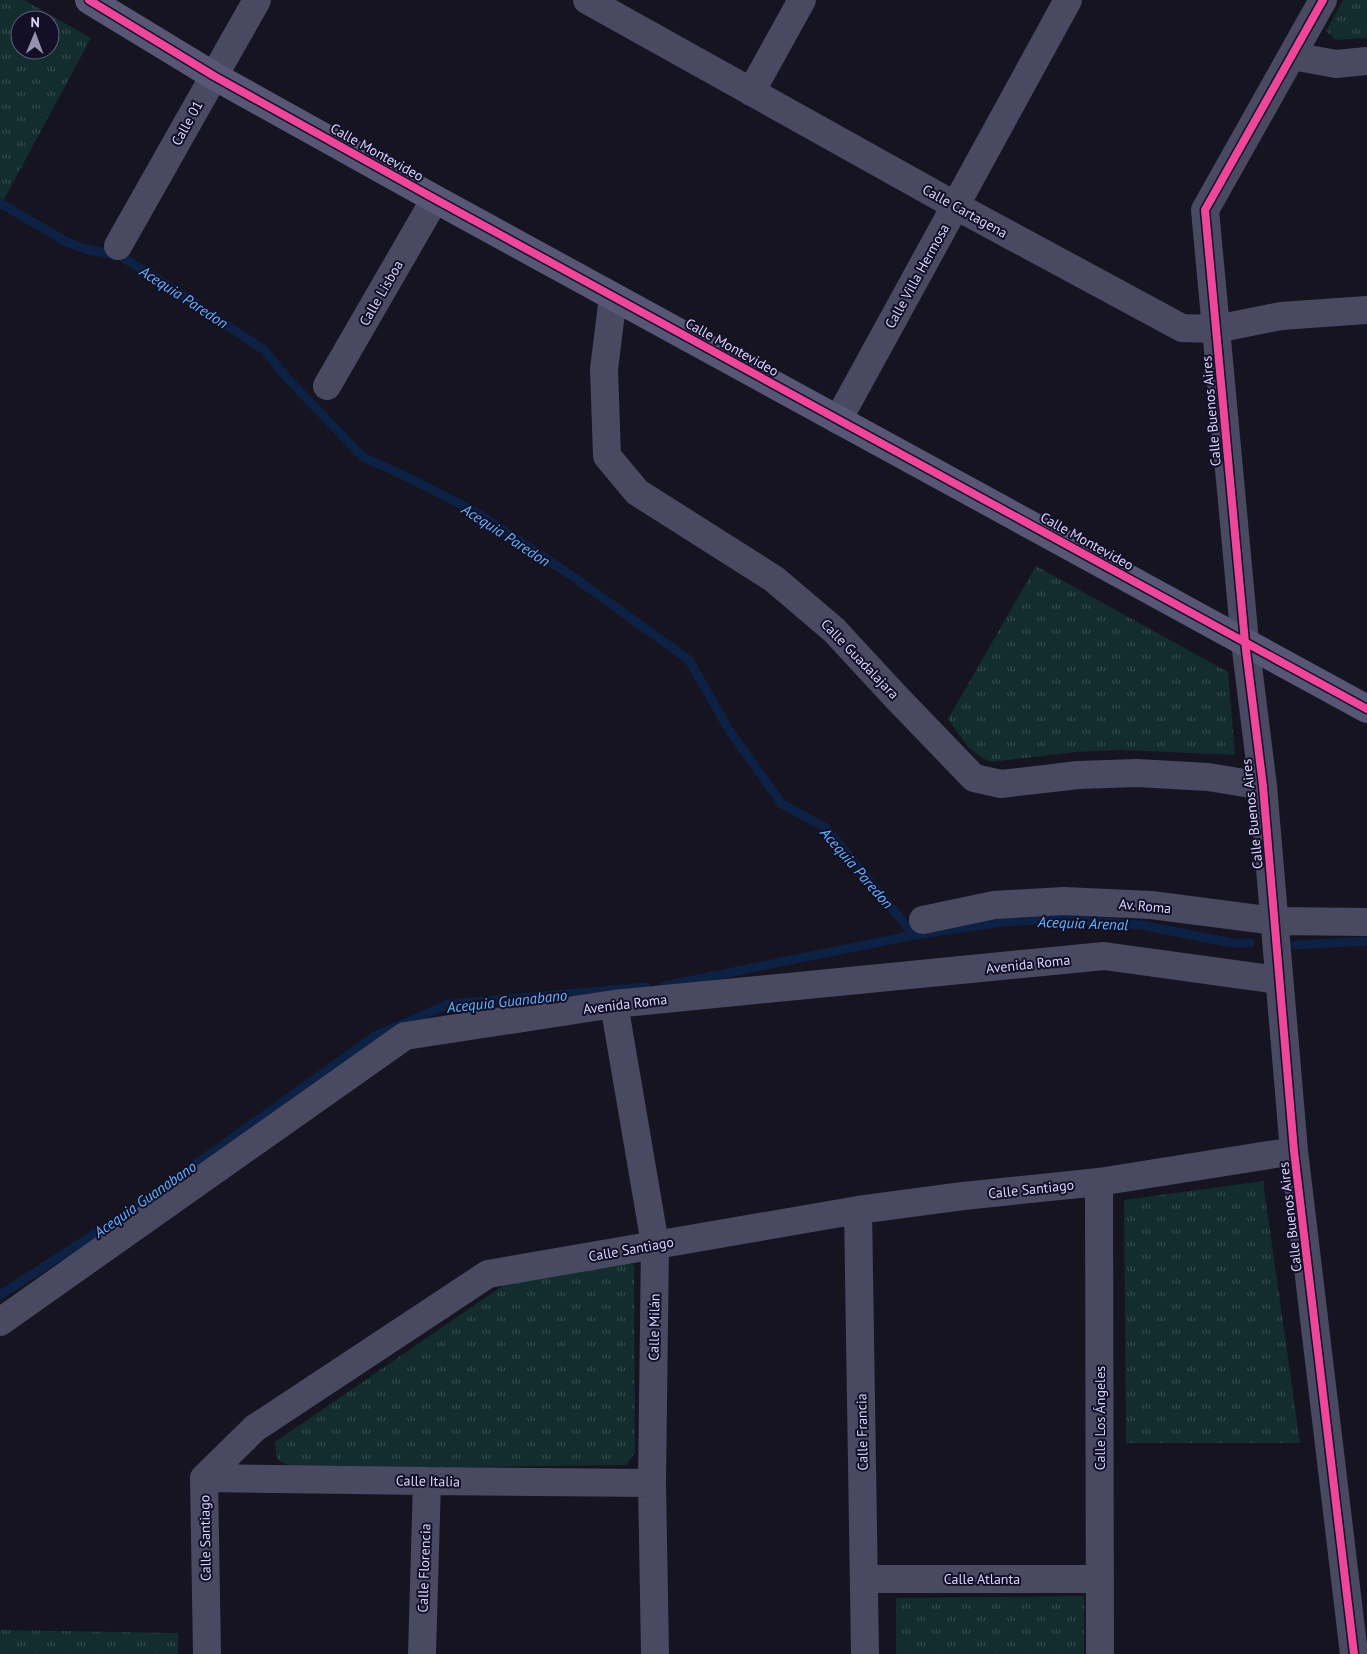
<svg xmlns="http://www.w3.org/2000/svg" width="1367" height="1654" viewBox="0 0 1367 1654" font-family="'PT Sans',sans-serif">
<style>
.park{fill:url(#park-tufts);fill-rule:evenodd}
.lines{fill:none;stroke-linecap:round;stroke-linejoin:round}
.stream{stroke:#0d2144;stroke-width:9}
.street{stroke:#4a4962;stroke-width:28}
.secondary{stroke:#575674;stroke-width:28}
.cycleway-casing{stroke:#130f26;stroke-width:11}
.cycleway{stroke:#ed469a;stroke-width:8}
.labels{text-anchor:middle;dominant-baseline:central;stroke-width:4;stroke-linejoin:round;paint-order:stroke}
.street-label{font-size:14px;fill:#d9d4ff;stroke:#130f26}
.water-label{font-size:15px;font-style:italic;fill:#62b6ff;stroke:#130f26}
</style>
<defs>
<pattern id="park-tufts" width="24" height="20" patternUnits="userSpaceOnUse" patternTransform="scale(1.25)"><rect width="24" height="20" fill="#132c2d"/><path d="M3 7l-1-3M5 7V3M7 7l1-3M15 17l-1-3M17 17v-4M19 17l1-3" fill="none" stroke="#354a4c"/></pattern>
</defs>
<rect width="100%" height="100%" fill="#161421"/>
<path class="park" d="M 0,0 L 24,0 L 91,38 L 0,207 ZM 20,20 L 50,20 L 50,50 L 20,50 Z
M 1343,0 L 1367,0 L 1367,38 L 1336,40 L 1326,31 Z
M 1036,566 L 1228,672 L 1235,755 L 1120,750 L 1076,752 L 991,762 L 979,756 L 968,747 L 948,719 Z
M 1263,1181 L 1300,1443 L 1126,1443 L 1124,1200 Z
M 626,1260 L 634,1266 L 635,1453 L 626,1465 L 294,1469 L 277,1459 L 275,1442 L 514,1278 Z
M 1084,1596 L 1084,1654 L 896,1654 L 896,1598 Z
M 0,1630 L 178,1633 L 178,1654 L 0,1654 Z"/>
<g class="lines">
<path class="stream" d="M 0,203 L 65,241 L 85,249 L 120,256 L 158,279 L 264,350 L 287,378 L 363,457 L 405,476 L 476,512 L 575,578 L 689,660 L 729,730 L 782,804 L 826,828 L 914,935
M 1296,945 L 1367,941
M 664,986 L 914,935 L 1002,922 L 1066,919 L 1141,925 L 1232,943 L 1250,943
M 0,1295 L 129,1212 L 375,1036 L 449,1004 L 646,987"/>
<path class="street" d="M 587,0 L 956,206 L 1182,328 L 1216,329 L 1281,316 L 1367,310
M 1323,0 L 1205,210 L 1245,642 L 1263,786 L 1294,1151 L 1354,1654
M 1292,56 L 1336,64 L 1367,61
M 751,92 L 802,0
M 118,246 L 257,0
M 613,297 L 604,369 L 607,456 L 637,492 L 774,579 L 834,630 L 896,697 L 974,778 L 1001,784 L 1078,775 L 1137,773 L 1208,777 L 1263,786
M 327,386 L 435,199
M 838,420 L 1068,0
M 923,920 L 994,905 L 1064,901 L 1151,905 L 1275,921 L 1367,922
M 614,1004 L 655,1244 L 652,1483 L 655,1654
M 1099,1182 L 1100,1654
M 858,1210 L 865,1654
M 0,1322 L 405,1036 L 614,1004 L 1104,956 L 1279,980
M 204,1478 L 427,1481 L 652,1483
M 864,1579 L 1100,1579
M 207,1654 L 204,1478 L 255,1428 L 488,1274 L 858,1210 L 963,1196 L 1099,1182 L 1294,1151
M 422,1654 L 427,1481"/>
<path class="secondary" d="M 89,0 L 214,76 L 435,199 L 1367,709"/>
<g class="cycleway-casing">
<path id="cycleway" d="M 89,0 L 214,76 L 435,199 L 1367,709
M 1323,0 L 1205,210 L 1245,642 L 1263,786 L 1294,1151 L 1354,1654"/>
</g>
<use href="#cycleway" class="cycleway"/>
</g>
<g class="labels">
<g class="street-label">
<text transform="translate(187 123) rotate(-61)">Calle 01</text>
<text transform="translate(377 152) rotate(29)">Calle Montevideo</text>
<text transform="translate(965 211) rotate(29)">Calle Cartagena</text>
<text transform="translate(917 276) rotate(-61)">Calle Villa Hermosa</text>
<text transform="translate(381 293) rotate(-60)">Calle Lisboa</text>
<text transform="translate(732 347) rotate(29)">Calle Montevideo</text>
<text transform="translate(1211 411) rotate(-95)">Calle Buenos Aires</text>
<text transform="translate(1087 541) rotate(29)">Calle Montevideo</text>
<text transform="translate(860 659) rotate(46)">Calle Guadalajara</text>
<text transform="translate(1252 814) rotate(-96)">Calle Buenos Aires</text>
<text transform="translate(1145 906) rotate(5)">Av. Roma</text>
<text transform="translate(1028 964) rotate(-6)">Avenida Roma</text>
<text transform="translate(625 1004) rotate(-7)">Avenida Roma</text>
<text transform="translate(1031 1189) rotate(-6)">Calle Santiago</text>
<text transform="translate(1290 1217) rotate(-97)">Calle Buenos Aires</text>
<text transform="translate(631 1249) rotate(-10)">Calle Santiago</text>
<text transform="translate(654 1327) rotate(-89)">Calle Milán</text>
<text transform="translate(1100 1418) rotate(-90)">Calle Los Ángeles</text>
<text transform="translate(862 1432) rotate(-91)">Calle Francia</text>
<text transform="translate(428 1481) rotate(1)">Calle Italia</text>
<text transform="translate(205 1538) rotate(-91)">Calle Santiago</text>
<text transform="translate(424 1568) rotate(-88)">Calle Florencia</text>
<text x="982" y="1579">Calle Atlanta</text>
</g>
<g class="water-label">
<text transform="translate(184 297) rotate(33)">Acequia Paredon</text>
<text transform="translate(506 535) rotate(33)">Acequia Paredon</text>
<text transform="translate(857 868) rotate(49)">Acequia Paredon</text>
<text transform="translate(1083 923) rotate(2)">Acequia Arenal</text>
<text transform="translate(507 1001) rotate(-6)">Acequia Guanabano</text>
<text transform="translate(145 1199) rotate(-35)">Acequia Guanabano</text>
</g>
</g>
<g transform="translate(35 35) rotate(1)"><circle r="24" fill="#130f26" stroke="#625e7d"/>
<path d="M0-4L9 19L0 12L-9 19Z" fill="#9591b1"/>
<text y="-8" font-size="14" font-weight="bold" text-anchor="middle" fill="#d9d4ff">N</text>
</g>
</svg>
